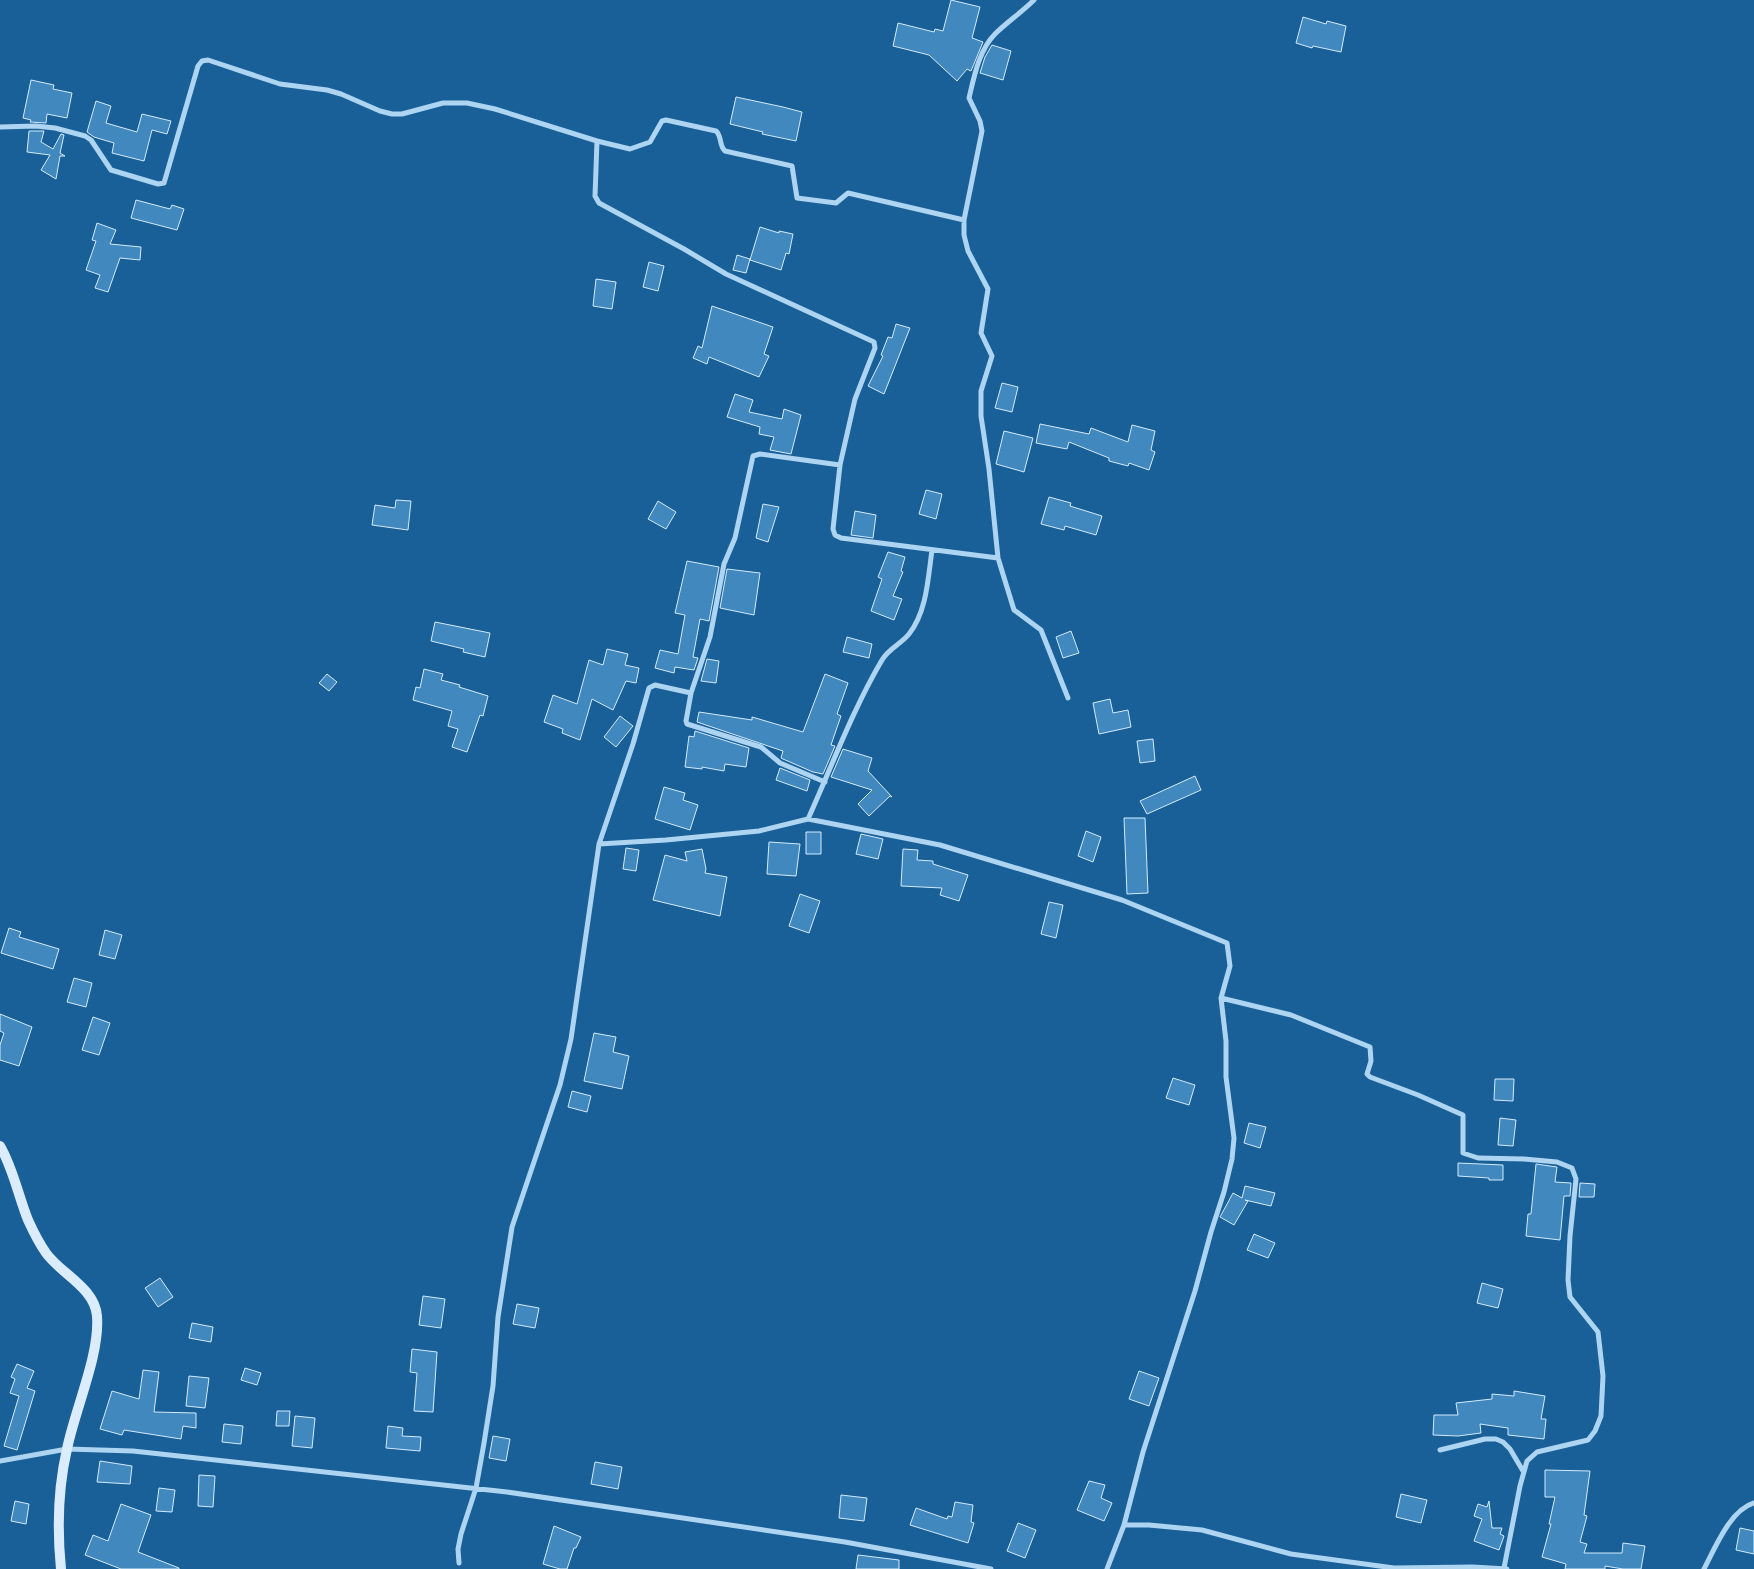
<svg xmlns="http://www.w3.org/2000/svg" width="1754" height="1569" viewBox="0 0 1754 1569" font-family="'DM Sans',sans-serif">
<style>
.building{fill:#4188bf;stroke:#d4ebfc}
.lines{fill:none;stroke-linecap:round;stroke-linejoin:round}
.street{stroke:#add4f1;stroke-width:5}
.secondary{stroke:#dbedfc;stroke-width:10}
</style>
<rect width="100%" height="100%" fill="#195f98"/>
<path class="building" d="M 951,0 L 980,7 L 972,38 L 983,42 L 971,71 L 967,69 L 957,81 L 929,55 L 893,46 L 898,23 L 934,32 L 935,29 L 943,31 Z
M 1303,17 L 1326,24 L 1327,21 L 1346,26 L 1341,52 L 1313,46 L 1312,48 L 1296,43 Z
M 992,45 L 1011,51 L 1003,80 L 980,73 L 985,57 Z
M 31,80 L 54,85 L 53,89 L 72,93 L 67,118 L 47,114 L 46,123 L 30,122 L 31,120 L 23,118 Z
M 736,97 L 783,107 L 802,112 L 796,141 L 762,134 L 763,132 L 730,124 Z
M 96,101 L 111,106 L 106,123 L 137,132 L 142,114 L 171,121 L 167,134 L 152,130 L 144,161 L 112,153 L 114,143 L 94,137 L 87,132 Z
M 29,131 L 44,131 L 41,142 L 53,149 L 61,134 L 64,135 L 60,153 L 65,156 L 60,156 L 56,179 L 41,170 L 50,155 L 27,152 Z
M 136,200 L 170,209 L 172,205 L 184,209 L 177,230 L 131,218 Z
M 97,223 L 116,230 L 110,244 L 141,247 L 140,260 L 120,258 L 108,292 L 95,288 L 100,275 L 86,270 L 96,241 L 92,240 Z
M 760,227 L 779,233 L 779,231 L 793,234 L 789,254 L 786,253 L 781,270 L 750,260 Z
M 737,255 L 750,259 L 746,273 L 733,270 Z
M 649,262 L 664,266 L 658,291 L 643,287 Z
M 596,279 L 616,282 L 612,309 L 593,306 Z
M 712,306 L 773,327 L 764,354 L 769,356 L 759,377 L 709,357 L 707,364 L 693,358 L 698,346 L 702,348 Z
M 896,324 L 910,328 L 884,394 L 868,386 L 883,356 L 881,355 L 888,337 L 892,338 Z
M 1002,383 L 1018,387 L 1012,412 L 995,408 Z
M 735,394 L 753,400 L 749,412 L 782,419 L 784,409 L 801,415 L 791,454 L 770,450 L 774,437 L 759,434 L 760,427 L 727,417 Z
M 1040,424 L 1089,434 L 1091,428 L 1128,442 L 1132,425 L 1155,431 L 1151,450 L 1155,452 L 1149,470 L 1129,463 L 1128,466 L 1109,461 L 1109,458 L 1069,442 L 1067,449 L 1036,443 Z
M 1004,431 L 1033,438 L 1024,472 L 996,464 Z
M 926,490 L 942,494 L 936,519 L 919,514 Z
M 1049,497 L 1071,503 L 1070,506 L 1102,516 L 1096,535 L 1065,526 L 1064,530 L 1041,524 Z
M 396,500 L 411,501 L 408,530 L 372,525 L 375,505 L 395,508 Z
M 658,501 L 676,512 L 666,529 L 648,519 Z
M 763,504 L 779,507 L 768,542 L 756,538 Z
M 855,511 L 876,515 L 873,538 L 851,535 Z
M 888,552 L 905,557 L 901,571 L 903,572 L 893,596 L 902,599 L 894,620 L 871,611 L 882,579 L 878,577 Z
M 687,561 L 719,567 L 709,621 L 700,619 L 693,657 L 698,658 L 694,670 L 675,667 L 674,673 L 655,668 L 660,650 L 678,654 L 685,615 L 675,613 Z
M 727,569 L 760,573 L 754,615 L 720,608 Z
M 435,622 L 490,633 L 485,657 L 463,652 L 464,649 L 431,641 Z
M 1071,631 L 1079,653 L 1063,658 L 1056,637 Z
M 847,637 L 872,644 L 869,658 L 843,652 Z
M 607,649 L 628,654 L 625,665 L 639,668 L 636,683 L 626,681 L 613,710 L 592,699 L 580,740 L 562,733 L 563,729 L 544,722 L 553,695 L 577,704 L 589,660 L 603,665 Z
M 707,659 L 719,661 L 716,683 L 701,681 Z
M 424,669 L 443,674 L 441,680 L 460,685 L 459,687 L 488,696 L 483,716 L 480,715 L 467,752 L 452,747 L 458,729 L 448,726 L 452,711 L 413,700 L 416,687 L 420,688 Z
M 327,674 L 337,682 L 329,691 L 319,683 Z
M 825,674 L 848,683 L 837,714 L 841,716 L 831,745 L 835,746 L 823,774 L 813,772 L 783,759 L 781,758 L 783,751 L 697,722 L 699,712 L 752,720 L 752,717 L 803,732 Z
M 1110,699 L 1113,713 L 1128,710 L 1131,727 L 1099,734 L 1093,703 Z
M 620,716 L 633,726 L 616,747 L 604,737 Z
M 695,731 L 749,748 L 746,767 L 725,764 L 724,771 L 702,767 L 702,769 L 685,767 L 689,736 L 694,737 Z
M 1153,739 L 1155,761 L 1140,763 L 1137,741 Z
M 843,749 L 872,758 L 868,771 L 892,797 L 890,796 L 869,816 L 858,804 L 872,790 L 831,777 Z
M 780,768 L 810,780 L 807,791 L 776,780 Z
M 1195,776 L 1201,790 L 1147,814 L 1140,801 Z
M 664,787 L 685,793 L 683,800 L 698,805 L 690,830 L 655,819 Z
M 1124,818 L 1145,818 L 1148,893 L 1127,894 Z
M 1086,831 L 1101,837 L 1093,862 L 1078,856 Z
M 806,832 L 821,832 L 821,854 L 806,854 Z
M 861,834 L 883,839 L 878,859 L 856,854 Z
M 769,842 L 800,844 L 796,876 L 767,874 Z
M 626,848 L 639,850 L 636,871 L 623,869 Z
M 702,849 L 706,869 L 705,873 L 727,877 L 720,916 L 653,900 L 665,855 L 687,861 L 685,852 Z
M 903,849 L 918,850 L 917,860 L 933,861 L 933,864 L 968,875 L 959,901 L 940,895 L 942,888 L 901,886 Z
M 800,894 L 820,901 L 809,933 L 789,926 Z
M 1049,902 L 1063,905 L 1056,938 L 1041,934 Z
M 9,928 L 21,932 L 19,937 L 59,949 L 53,969 L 1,953 Z
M 105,930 L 122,935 L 115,959 L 99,955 Z
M 74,978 L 92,983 L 86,1007 L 67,1002 Z
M 0,1014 L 32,1027 L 19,1066 L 0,1060 L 0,1045 L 4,1033 L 0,1031 Z
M 93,1017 L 110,1023 L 99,1055 L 82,1050 Z
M 594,1033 L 616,1037 L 613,1052 L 629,1056 L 622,1089 L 584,1081 Z
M 1173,1078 L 1195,1085 L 1189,1105 L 1166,1098 Z
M 1495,1079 L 1514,1079 L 1513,1101 L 1494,1100 Z
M 572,1091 L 591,1096 L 587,1112 L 568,1107 Z
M 1500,1118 L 1516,1120 L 1513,1146 L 1498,1145 Z
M 1249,1123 L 1266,1127 L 1260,1148 L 1244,1143 Z
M 1458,1163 L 1503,1165 L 1503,1180 L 1489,1180 L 1489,1178 L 1458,1176 Z
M 1536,1164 L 1557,1167 L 1555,1182 L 1571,1183 L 1570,1196 L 1564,1196 L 1560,1240 L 1526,1236 L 1528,1214 L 1531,1214 Z
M 1580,1183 L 1595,1184 L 1594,1197 L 1579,1197 Z
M 1245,1186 L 1275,1193 L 1271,1206 L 1245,1200 L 1248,1201 L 1234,1225 L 1220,1217 L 1233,1193 L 1242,1198 Z
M 1254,1234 L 1275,1243 L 1268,1258 L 1247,1250 Z
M 160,1278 L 173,1297 L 158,1307 L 145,1288 Z
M 1482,1283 L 1503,1289 L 1498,1308 L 1477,1303 Z
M 423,1296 L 445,1299 L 441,1328 L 419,1325 Z
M 517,1304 L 539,1308 L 535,1328 L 513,1324 Z
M 192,1323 L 213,1327 L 211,1342 L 189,1338 Z
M 412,1349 L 437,1352 L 433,1412 L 414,1411 L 417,1373 L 410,1372 Z
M 17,1364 L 34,1371 L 27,1388 L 35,1391 L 17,1450 L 4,1446 L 19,1396 L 10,1393 L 15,1379 L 11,1377 Z
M 245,1368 L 261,1373 L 257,1385 L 241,1380 Z
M 143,1370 L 159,1372 L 154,1412 L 196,1413 L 196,1428 L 183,1426 L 181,1439 L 124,1430 L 122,1435 L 100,1429 L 112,1391 L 139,1399 Z
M 1139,1371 L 1159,1378 L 1149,1406 L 1129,1399 Z
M 189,1376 L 209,1378 L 205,1408 L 186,1406 Z
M 1514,1391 L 1545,1396 L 1541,1419 L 1546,1419 L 1544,1439 L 1508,1435 L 1508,1428 L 1480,1424 L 1481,1433 L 1458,1436 L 1433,1435 L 1434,1415 L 1458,1415 L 1456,1403 L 1492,1399 L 1492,1394 L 1514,1396 Z
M 277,1411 L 290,1411 L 289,1426 L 276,1426 Z
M 295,1416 L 315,1418 L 312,1448 L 292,1446 Z
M 224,1424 L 243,1426 L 241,1444 L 222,1442 Z
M 388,1426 L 403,1428 L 402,1436 L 421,1437 L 420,1451 L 386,1448 Z
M 493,1436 L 510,1439 L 506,1461 L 489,1458 Z
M 100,1461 L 132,1466 L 130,1484 L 97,1482 Z
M 595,1462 L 622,1467 L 618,1489 L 591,1484 Z
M 1545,1470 L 1590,1471 L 1584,1515 L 1587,1516 L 1580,1542 L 1587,1544 L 1584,1553 L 1622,1553 L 1623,1543 L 1645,1546 L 1641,1569 L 1623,1569 L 1605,1566 L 1605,1569 L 1565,1569 L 1566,1564 L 1542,1557 L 1551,1524 L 1549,1524 L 1555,1497 L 1545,1497 Z
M 199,1475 L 215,1476 L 213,1507 L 198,1506 Z
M 1089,1481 L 1105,1485 L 1101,1498 L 1112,1503 L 1104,1521 L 1077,1510 Z
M 159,1488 L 175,1490 L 172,1512 L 156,1511 Z
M 1401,1494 L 1427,1500 L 1421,1523 L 1396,1517 Z
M 841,1495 L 867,1498 L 864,1521 L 839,1518 Z
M 15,1501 L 29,1504 L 26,1524 L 11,1521 Z
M 1489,1501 L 1492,1528 L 1502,1528 L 1500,1534 L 1504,1536 L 1499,1550 L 1474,1541 L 1482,1519 L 1474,1516 L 1478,1504 L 1487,1507 Z
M 955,1502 L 973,1505 L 971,1522 L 974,1523 L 968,1543 L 910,1525 L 916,1508 L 947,1519 L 948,1516 L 952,1517 Z
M 121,1504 L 151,1515 L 138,1552 L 179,1568 L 179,1569 L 121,1569 L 85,1555 L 93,1535 L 108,1541 Z
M 1018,1523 L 1036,1530 L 1025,1558 L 1007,1551 Z
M 554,1526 L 581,1537 L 576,1548 L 574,1548 L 567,1569 L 560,1569 L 543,1564 Z
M 1740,1528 L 1754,1531 L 1754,1554 L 1736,1550 Z
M 858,1555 L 899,1560 L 899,1569 L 856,1569 Z"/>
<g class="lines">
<path class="street" d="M 1034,0 C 1022,12 1007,22 995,34 C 979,50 974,77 969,98 L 980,121 L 982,131 L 964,220 L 964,235 L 968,251 L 988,289 L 981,333 L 992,356 L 981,391 L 981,416 L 989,469 L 998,558 L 1014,610 L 1041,630 L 1068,698
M 0,127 L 36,126 L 55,128 L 85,136 L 91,140 L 111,170 L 158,184 L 164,183 L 198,66 L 202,61 L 208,60 L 280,84 L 327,90 L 341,94 L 380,111 L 392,114 L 402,114 L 443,103 L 467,103 L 495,109 L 597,141 L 630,149 L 650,142 L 662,121 L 666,120 L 716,131 C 722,136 719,146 725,151 L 792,166 L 797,198 L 836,203 L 848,193 L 964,220
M 597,141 L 595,196 L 599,203 L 684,249 L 726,274 L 874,342 L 875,348 L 855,399 L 840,465 L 833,529 L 835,535 L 841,538 L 998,558
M 840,465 L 760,454 L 753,456 L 735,538 L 724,564 L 710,637 L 691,693 L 655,685 L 649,688 L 633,744 L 599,844 L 666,840 L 759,831 L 808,819 L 940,845 L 1122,900 L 1227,943 L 1230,966 L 1221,998 L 1291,1015 L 1370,1047 L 1371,1061 L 1367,1074 L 1370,1077 L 1418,1095 L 1463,1115 L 1463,1153 L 1478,1158 L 1524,1159 L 1557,1162 L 1572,1168 L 1576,1179 L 1570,1236 L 1568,1280 L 1570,1297 L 1598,1332 L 1603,1376 L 1601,1416 L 1595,1431 L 1588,1440 L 1537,1452 L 1527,1461 L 1520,1486 L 1504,1568
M 691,693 L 686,721 L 687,724 L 761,747 L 780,763 L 825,782
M 808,819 C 831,768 853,709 882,660 C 888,649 901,644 909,634 C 927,611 928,578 932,550
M 1440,1450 L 1485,1439 L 1496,1439 L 1503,1442 L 1510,1449 L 1523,1471
M 0,1461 L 67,1449 L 133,1451 L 252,1464 L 507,1492 L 845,1542 L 991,1569
M 1124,1525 L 1143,1452 L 1195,1291 L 1211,1232 L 1224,1192 L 1232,1159 L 1234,1138 L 1226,1077 L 1226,1041 L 1221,998
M 459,1563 L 458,1549 L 461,1534 L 476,1488 L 484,1443 L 493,1386 L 498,1317 L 512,1227 L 560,1085 L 571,1039 L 599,844
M 1107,1569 L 1124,1525 L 1149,1525 L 1202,1530 L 1291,1554 L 1394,1568 L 1473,1567 L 1507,1569
M 1704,1569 C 1715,1548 1730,1510 1754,1503"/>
<path class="secondary" d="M 0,1146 C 13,1168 18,1195 28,1220 C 33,1231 39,1243 46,1253 C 61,1274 95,1288 97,1316 C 100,1355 75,1409 67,1449 C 58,1488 57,1529 61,1569"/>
</g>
</svg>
